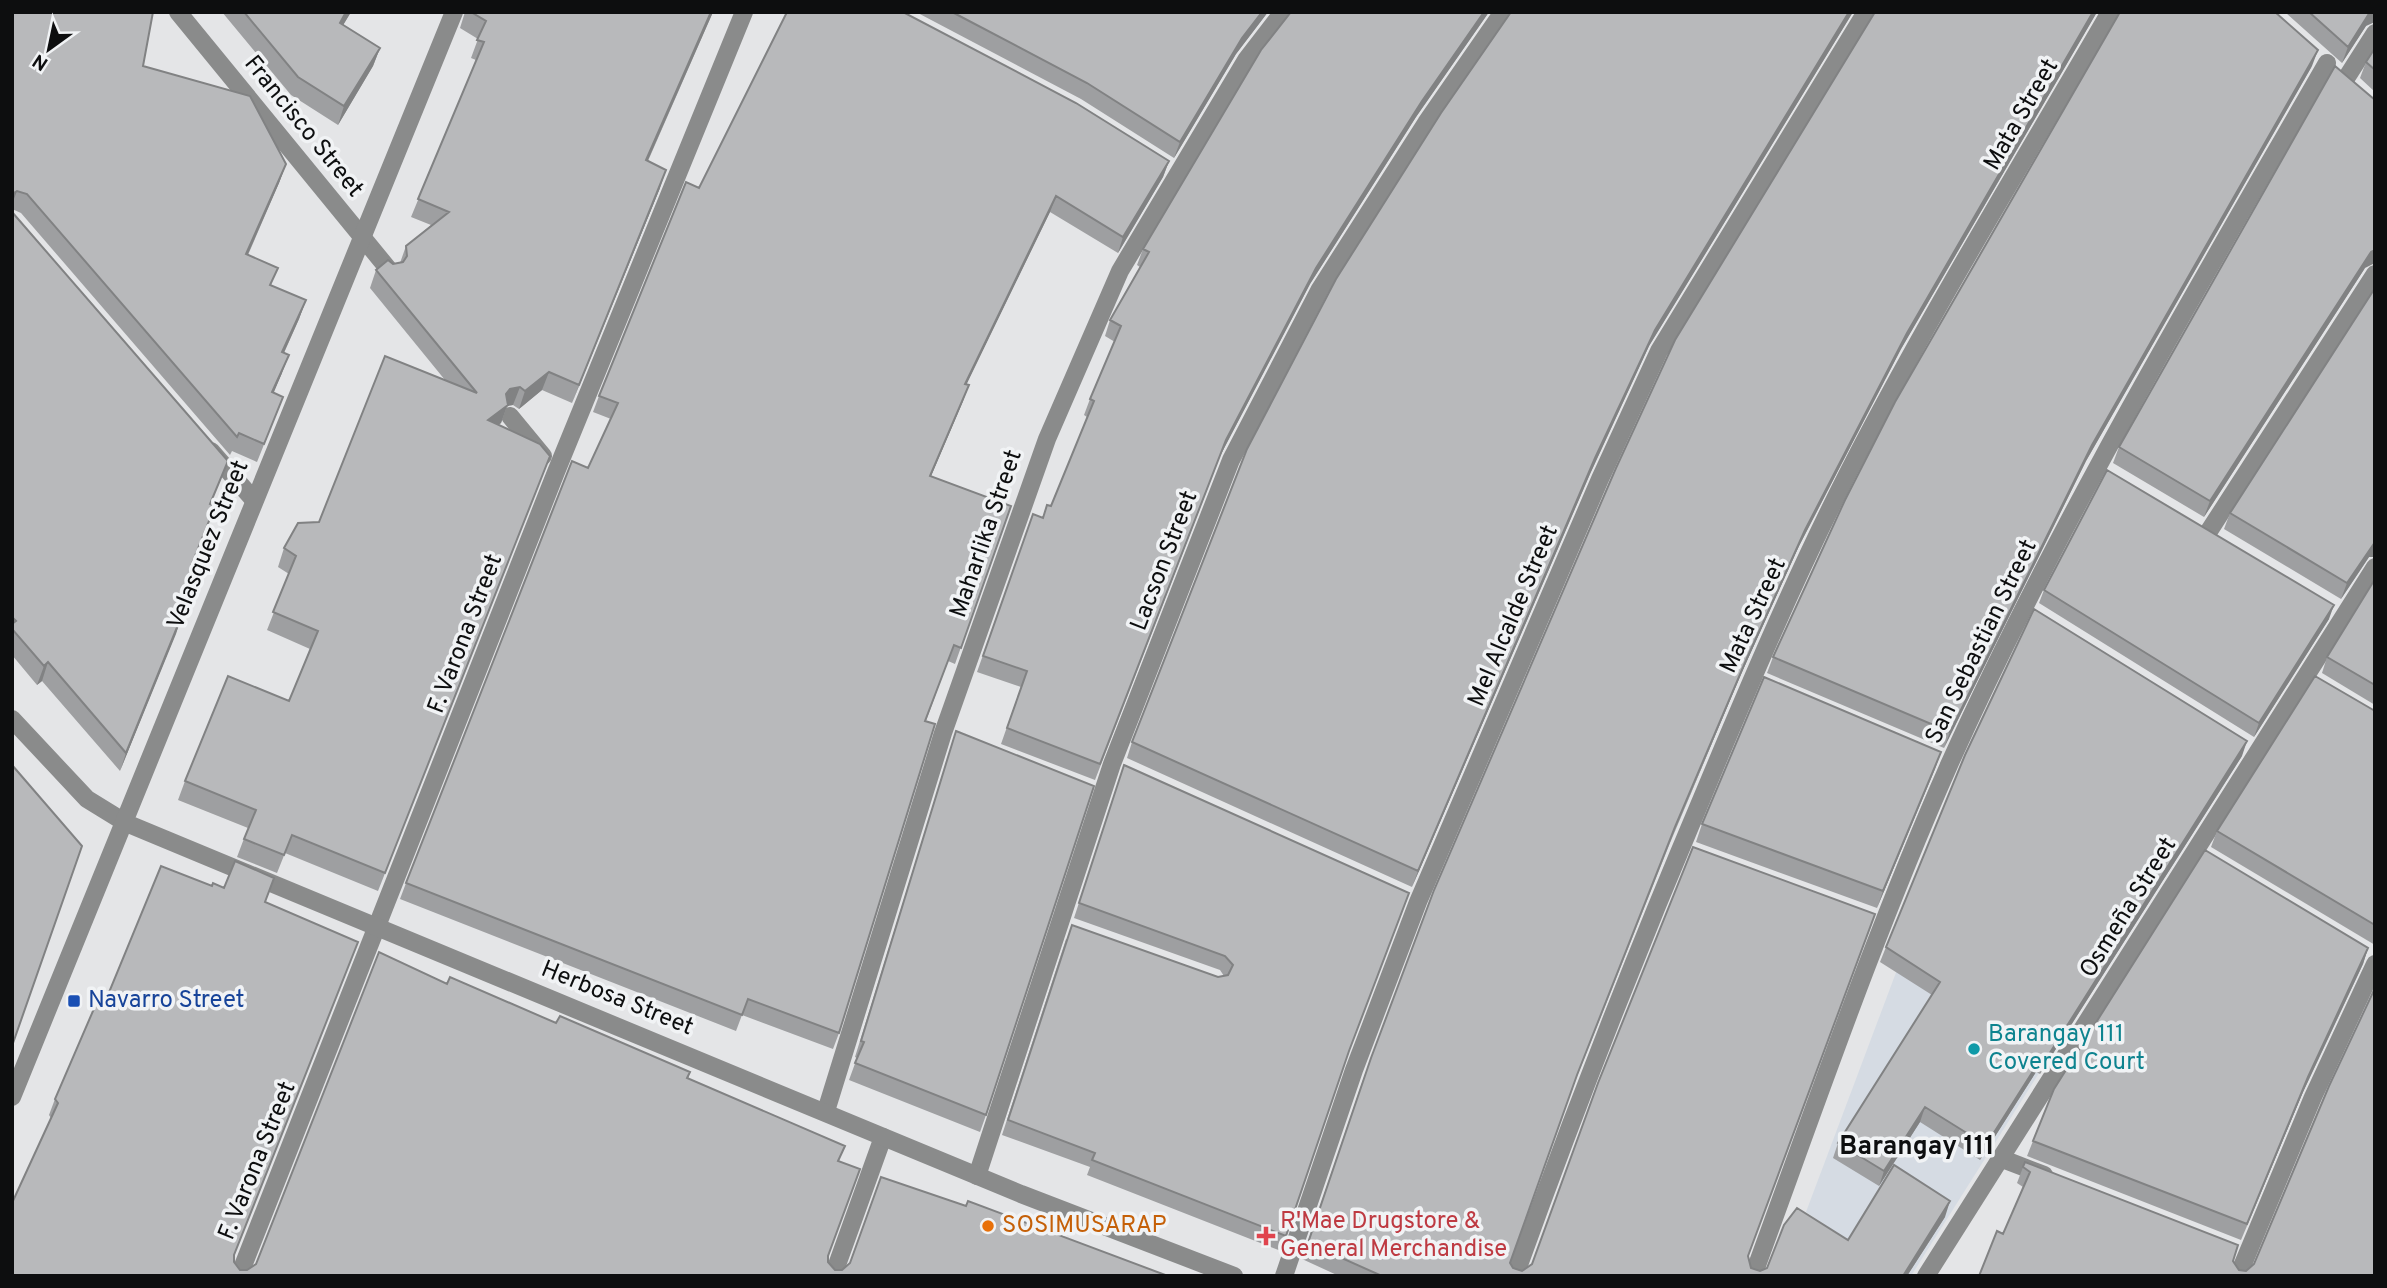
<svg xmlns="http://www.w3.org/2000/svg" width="2387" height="1288" viewBox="0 0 2387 1288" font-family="Overpass,sans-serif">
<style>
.built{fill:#d5dbe3}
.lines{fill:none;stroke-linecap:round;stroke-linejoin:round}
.service{stroke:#8a8b8b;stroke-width:18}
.minor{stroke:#8a8b8b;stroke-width:18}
.tertiary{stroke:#8a8b8b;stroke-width:18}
.wall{fill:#9e9fa1}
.shaded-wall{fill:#818283}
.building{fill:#b8b9bb;stroke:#818283;stroke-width:2}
.transit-dot{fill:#1a4fb4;stroke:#f1f3f5;stroke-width:2.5}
.culture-dot{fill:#0f9aa8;stroke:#f1f3f5;stroke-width:2.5}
.food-dot{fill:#e8710a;stroke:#f1f3f5;stroke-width:2.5}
.health-dot{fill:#e0444e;stroke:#f1f3f5;stroke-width:2.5}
.labels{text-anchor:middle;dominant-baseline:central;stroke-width:7;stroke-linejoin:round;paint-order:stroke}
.street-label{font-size:24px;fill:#0d0e0f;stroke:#f1f3f5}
.transit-label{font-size:24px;fill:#164399;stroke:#f1f3f5;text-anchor:start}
.culture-label{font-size:24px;fill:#0d838f;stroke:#f1f3f5;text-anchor:start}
.health-label{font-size:24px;fill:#be3a42;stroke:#f1f3f5;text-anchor:start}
.food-label{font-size:24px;fill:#c56008;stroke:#f1f3f5;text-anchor:start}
.neighbourhood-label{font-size:26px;font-weight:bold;fill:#0d0e0f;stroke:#f1f3f5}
</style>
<rect width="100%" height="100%" fill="#e4e5e7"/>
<path class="built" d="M 1921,906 L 2082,1005 L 1911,1276 L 1901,1276 L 1806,1212 Z"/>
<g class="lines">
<path class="service" d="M 2345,80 L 2375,33
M 2209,531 L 2375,274
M 2000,1158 L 2044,1175
M 2238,1276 L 2313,1097 L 2375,964"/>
<path class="minor" d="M 178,12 L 390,271
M 510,416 L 543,456
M 211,451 L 253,499
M 12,719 L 87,799 L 126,823
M 826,1111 L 943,733 L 1047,439 L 1120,271 L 1246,60 L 1283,12
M 977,1176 L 1112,764 L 1231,460 L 1320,289 L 1426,123 L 1503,12
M 239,1276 L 556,472 L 744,12
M 833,1276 L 883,1137
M 1284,1276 L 1354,1070 L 1418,902 L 1600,479 L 1659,351 L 1866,12
M 1515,1276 C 1573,1114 1635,956 1702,798 C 1748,688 1795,577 1849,471 C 1929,315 2022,164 2110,12
M 1753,1276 C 1816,1104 1875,932 1949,765 C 2058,522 2195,293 2327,63
M 1926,1276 L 2375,567"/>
<path class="tertiary" d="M 126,823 L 1021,1194 L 1234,1276
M 12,1097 C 161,736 305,373 454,12"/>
</g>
<path class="wall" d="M 12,12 L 143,66 L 286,164 L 279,183 L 248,255 L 272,286 L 306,300 L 299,319 L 284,353 L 282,373 L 273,393 L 283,397 L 257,462 L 232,451 L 230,455 L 21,213 L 12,209 Z
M 222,12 L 351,12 L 343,25 L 380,48 L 373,66 L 338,125 L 291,95 Z
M 465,12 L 713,12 L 648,161 L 660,188 L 572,403 L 542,390 L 519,409 L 513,405 L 507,406 L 501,423 L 498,425 L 550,456 L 378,891 L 285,853 L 277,873 L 237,857 L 248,828 L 178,800 L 185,781 L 289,701 L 310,649 L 267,630 L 289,574 L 278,567 L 284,548 L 319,522 L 445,380 L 370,288 L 376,270 L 393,264 L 400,263 L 406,246 L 431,225 L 411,217 L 476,60 L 471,58 L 478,39 L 460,28 Z
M 916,12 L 1268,12 L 1236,54 L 1174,158 L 1081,99 Z
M 1291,12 L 1489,12 L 1416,117 L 1310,284 L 1220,456 L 1095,780 L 1001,744 L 1021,687 L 977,672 L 1033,514 L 1043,518 L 1051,506 L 1087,417 L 1084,415 L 1090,399 L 1115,342 L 1105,336 L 1110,320 L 1140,267 L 1137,265 L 1143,249 Z
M 1511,12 L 1853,12 L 1649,346 L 1590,474 L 1412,887 L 1127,758 L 1132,742 Z
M 1875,12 L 2097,12 L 1901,349 L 1799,546 L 1741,674 L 1670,843 L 1572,1089 L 1510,1263 L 1513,1268 L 1522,1271 L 1748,1256 L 1751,1268 L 1760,1271 L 1848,1240 L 1945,1217 L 1907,1276 L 1339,1276 L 1302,1259 L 1365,1074 Z
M 2285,12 L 2375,12 L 2342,63 Z
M 2375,48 L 2375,92 L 2360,78 L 2366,62 Z
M 2312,66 L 2086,461 L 1944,748 L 1767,673 L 1773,657 Z
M 1169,161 L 1163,177 L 1118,253 L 1050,212 L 966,384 L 963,401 L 931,476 L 1011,506 L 955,664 L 948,661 L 926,721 L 839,1033 L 833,1049 L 742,1015 L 736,1031 L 400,899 L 406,883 L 588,468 L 611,419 L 593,412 L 599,396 L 699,188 Z
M 12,212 L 211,504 L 215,506 L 192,566 L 196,567 L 178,614 L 182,615 L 120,771 L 42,681 L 37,685 L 12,655 Z
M 2365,268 L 2204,517 L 2113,463 L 2119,447 Z
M 2375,288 L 2375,557 L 2369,557 L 2341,599 L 2224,529 L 2230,513 Z
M 2375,579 L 2375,705 L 2322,673 L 2327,657 Z
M 2044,590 L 2329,619 L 2254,737 L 2039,603 Z
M 2375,711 L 2375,945 L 2211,847 L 2217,831 Z
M 956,731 L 986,1115 L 980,1132 L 849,1080 L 857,1058 L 855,1057 Z
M 1941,752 L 1877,908 L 1696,842 L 1702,824 Z
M 2242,756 L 2040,1074 L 2036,1072 L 1980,1160 L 1920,1122 L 1879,1186 L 1833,1158 L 1838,1143 L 1932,995 L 1880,962 L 1886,947 Z
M 1119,780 L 1347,1057 L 1281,1251 L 1087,1175 L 1090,1167 L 1002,1135 L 1066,939 L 1218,977 L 1224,976 L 1220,970 L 1074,918 Z
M 212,886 L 224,888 L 265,902 L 234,1262 L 240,1270 L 247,1270 L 256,1264 L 447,984 L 690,1072 L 688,1079 L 840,1162 L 828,1256 L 828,1262 L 835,1270 L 1168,1276 L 12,1276 L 51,1118 L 49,1115 L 55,1099 L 103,1007 Z
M 2368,948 L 2363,964 L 2303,1092 L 2241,1240 L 2027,1156 L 2033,1141 Z
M 2025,1162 L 2233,1261 L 2239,1270 L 2246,1271 L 2254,1264 L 2375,1276 L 1979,1276 L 2003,1234 L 2023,1187 L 2017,1183 Z"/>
<path class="shaded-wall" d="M 346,12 L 351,12 L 333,42 L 340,23 Z
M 711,12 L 713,12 L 640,178 L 646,160 Z
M 1262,12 L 1268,12 L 1236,54 L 1174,158 L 1180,142 L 1242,38 Z
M 1484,12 L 1489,12 L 1416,117 L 1310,284 L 1220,456 L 1095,780 L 1226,440 L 1316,268 L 1422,101 Z
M 1849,12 L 1853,12 L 1649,346 L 1590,474 L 1412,887 L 1418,871 L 1595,458 L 1655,330 Z
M 2093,12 L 2097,12 L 1901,349 L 1799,546 L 1741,674 L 1670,843 L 1747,658 L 1805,530 L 1907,333 Z
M 2370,12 L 2375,12 L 2375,22 L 2366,26 L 2342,63 L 2348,47 Z
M 380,48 L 373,66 L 338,125 L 344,106 Z
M 2318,50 L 2312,66 L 2086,461 L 1944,748 L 1950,732 L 2092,445 Z
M 1169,161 L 1163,177 L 1118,253 L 1123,237 Z
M 286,164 L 279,183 L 240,272 L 246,254 Z
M 666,170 L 660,188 L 572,403 L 579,385 Z
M 17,191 L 12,204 L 12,194 Z
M 1056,196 L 1050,212 L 959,400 L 965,384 Z
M 2375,250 L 2375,263 L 2365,268 L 2204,517 L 2210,501 L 2371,252 Z
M 306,300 L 299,319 L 276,370 L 282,352 Z
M 289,355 L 282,373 L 266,411 L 272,392 Z
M 549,372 L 542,390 L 519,409 L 525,391 Z
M 969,385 L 963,401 L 924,492 L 930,476 Z
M 520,387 L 513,405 L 507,406 L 501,423 L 481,438 L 488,420 L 510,389 Z
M 2375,542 L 2375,557 L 2369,557 L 2341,599 L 2347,583 Z
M 2334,605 L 2329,619 L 2254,737 L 2259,723 Z
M 182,615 L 176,634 L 120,771 L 126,753 Z
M 48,662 L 42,681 L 37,685 L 44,666 Z
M 2247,741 L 2242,756 L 2040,1074 L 2046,1059 Z
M 1941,752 L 1935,769 L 1877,908 L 1883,891 Z
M 2368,948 L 2363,964 L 2303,1092 L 2241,1240 L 2308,1077 Z
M 2042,1057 L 2036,1072 L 1980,1160 L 1986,1145 Z
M 1925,1107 L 1920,1122 L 1879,1186 L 1884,1171 Z
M 1950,1201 L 1945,1217 L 1907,1276 L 1903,1276 Z"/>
<path class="building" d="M 12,12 L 153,12 L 143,66 L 250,96 L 286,164 L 246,254 L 278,268 L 270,285 L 306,300 L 282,352 L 289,355 L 272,392 L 283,397 L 264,444 L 239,433 L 237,437 L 27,194 L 17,191 L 12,194 Z
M 244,12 L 346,12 L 340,23 L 380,48 L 344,106 L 298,77 Z
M 471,12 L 711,12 L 646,160 L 666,170 L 579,385 L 549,372 L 525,391 L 520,387 L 510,389 L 506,394 L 508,405 L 488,420 L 540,444 L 550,456 L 385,873 L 292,835 L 284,855 L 244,839 L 256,810 L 185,781 L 228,676 L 289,701 L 318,631 L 273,612 L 296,556 L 284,548 L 298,523 L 319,522 L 385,356 L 477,393 L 376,270 L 388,260 L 393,264 L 403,262 L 407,256 L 406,246 L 449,212 L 418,199 L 484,42 L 477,40 L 486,21 Z
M 787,12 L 903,12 L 1076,103 L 1169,161 L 1123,237 L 1056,196 L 965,384 L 969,385 L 930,476 L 1011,506 L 961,648 L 954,645 L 925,721 L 935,724 L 839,1033 L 748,999 L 742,1015 L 406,883 L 572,461 L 588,468 L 618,403 L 599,396 L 686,182 L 699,188 Z
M 952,12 L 1262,12 L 1242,38 L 1180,142 L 1087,83 Z
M 1291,12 L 1484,12 L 1422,101 L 1316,268 L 1226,440 L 1100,764 L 1007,728 L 1027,671 L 983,656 L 1033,514 L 1043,518 L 1047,505 L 1051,506 L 1094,401 L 1090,399 L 1121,326 L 1110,320 L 1149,252 L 1143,249 L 1261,50 Z
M 1511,12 L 1849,12 L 1655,330 L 1595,458 L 1418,871 L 1132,742 L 1247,449 L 1336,279 L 1441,113 Z
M 1875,12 L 2093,12 L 1907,333 L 1805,530 L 1747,658 L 1675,827 L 1577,1075 L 1510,1263 L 1513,1268 L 1522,1271 L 1532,1264 L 1598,1083 L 1693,847 L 1875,914 L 1748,1256 L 1751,1268 L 1760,1271 L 1767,1268 L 1784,1225 L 1797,1208 L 1848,1240 L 1894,1165 L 1950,1201 L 1903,1276 L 1382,1276 L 1308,1243 L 1371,1058 L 1434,890 L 1616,468 L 1675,340 Z
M 2120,12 L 2275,12 L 2318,50 L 2092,445 L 1950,732 L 1773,657 L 1845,500 L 1895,402 Z
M 2309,12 L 2370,12 L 2348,47 Z
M 2375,48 L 2375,70 L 2366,62 Z
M 2335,66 L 2375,100 L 2375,250 L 2371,252 L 2210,501 L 2119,447 Z
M 12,212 L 228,461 L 210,504 L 215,506 L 191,566 L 196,567 L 177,613 L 182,615 L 126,753 L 48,662 L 44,666 L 12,629 L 12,624 L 16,621 L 12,617 Z
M 2375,288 L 2375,542 L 2347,583 L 2230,513 Z
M 2107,470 L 2334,605 L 2259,723 L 2044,590 Z
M 2375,579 L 2375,685 L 2327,657 Z
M 2034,609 L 2247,741 L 2046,1059 L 2042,1057 L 1986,1145 L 1925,1107 L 1884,1171 L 1838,1143 L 1940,982 L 1886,947 L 1965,755 Z
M 2315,676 L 2375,711 L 2375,925 L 2217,831 Z
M 1764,677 L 1941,752 L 1883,891 L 1702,824 Z
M 956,731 L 1094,786 L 986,1115 L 855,1063 L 864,1042 L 861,1041 Z
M 12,765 L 82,846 L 12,1046 Z
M 1124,765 L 1409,893 L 1349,1051 L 1286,1236 L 1092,1160 L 1095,1153 L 1008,1120 L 1072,925 L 1218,977 L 1228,975 L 1233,965 L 1225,956 L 1079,903 Z
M 2205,850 L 2368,948 L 2308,1077 L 2247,1224 L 2033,1141 L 2054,1089 Z
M 235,861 L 274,878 L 265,902 L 358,942 L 234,1255 L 234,1262 L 240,1270 L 247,1270 L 256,1264 L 379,952 L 447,984 L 450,977 L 556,1023 L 560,1016 L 690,1072 L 687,1078 L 845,1146 L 838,1161 L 860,1169 L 828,1256 L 828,1262 L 835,1270 L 842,1270 L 850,1263 L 881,1177 L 966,1206 L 968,1201 L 1168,1276 L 12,1276 L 12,1203 L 58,1103 L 55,1099 L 96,1004 L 103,1007 L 161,866 L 212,886 L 213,883 L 224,888 Z
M 2375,988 L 2375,1276 L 1979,1276 L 1997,1231 L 2003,1234 L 2030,1172 L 2023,1167 L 2025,1162 L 2238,1245 L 2233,1261 L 2239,1270 L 2246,1271 L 2254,1264 L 2329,1086 Z"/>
<rect class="transit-dot" x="67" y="994" width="14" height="14" rx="3.5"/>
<circle class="culture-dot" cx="1974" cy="1049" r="7"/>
<circle class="food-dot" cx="988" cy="1226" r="7"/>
<path class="health-dot" d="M1262.5 1225.5h7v7h7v7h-7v7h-7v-7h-7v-7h7z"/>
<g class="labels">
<g class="street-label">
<text transform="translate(2022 115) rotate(-60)">Mata Street</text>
<text transform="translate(303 127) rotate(51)">Francisco Street</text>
<text transform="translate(987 534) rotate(-71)">Maharlika Street</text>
<text transform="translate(209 545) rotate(-68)">Velasquez Street</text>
<text transform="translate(1165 561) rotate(-69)">Lacson Street</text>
<text transform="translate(1514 616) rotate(-67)">Mel Alcalde Street</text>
<text transform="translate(1754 616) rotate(-65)">Mata Street</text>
<text transform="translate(466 634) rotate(-69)">F. Varona Street</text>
<text transform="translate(1982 642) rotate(-64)">San Sebastian Street</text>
<text transform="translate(2129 908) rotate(-58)">Osmeña Street</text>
<text transform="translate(617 999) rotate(22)">Herbosa Street</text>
<text transform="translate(258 1161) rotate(-68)">F. Varona Street</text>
</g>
<g class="transit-label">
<text x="88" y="1001">Navarro Street</text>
</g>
<g class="culture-label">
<text x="1988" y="1035">Barangay 111<tspan x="1988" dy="28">Covered Court</tspan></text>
</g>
<g class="health-label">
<text x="1280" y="1222">R'Mae Drugstore &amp;<tspan x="1280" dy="28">General Merchandise</tspan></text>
</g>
<g class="food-label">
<text x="1002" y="1226">SOSIMUSARAP</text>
</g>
<g class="neighbourhood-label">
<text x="1917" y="1147">Barangay 111</text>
</g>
</g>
<rect width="2387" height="1288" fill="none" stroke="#0d0e0f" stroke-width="28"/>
<g transform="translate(49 49) rotate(213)" stroke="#f1f3f5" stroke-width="5" paint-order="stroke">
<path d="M0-5L12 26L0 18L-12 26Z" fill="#0d0e0f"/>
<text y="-10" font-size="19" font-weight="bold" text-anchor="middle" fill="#0d0e0f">N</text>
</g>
</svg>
